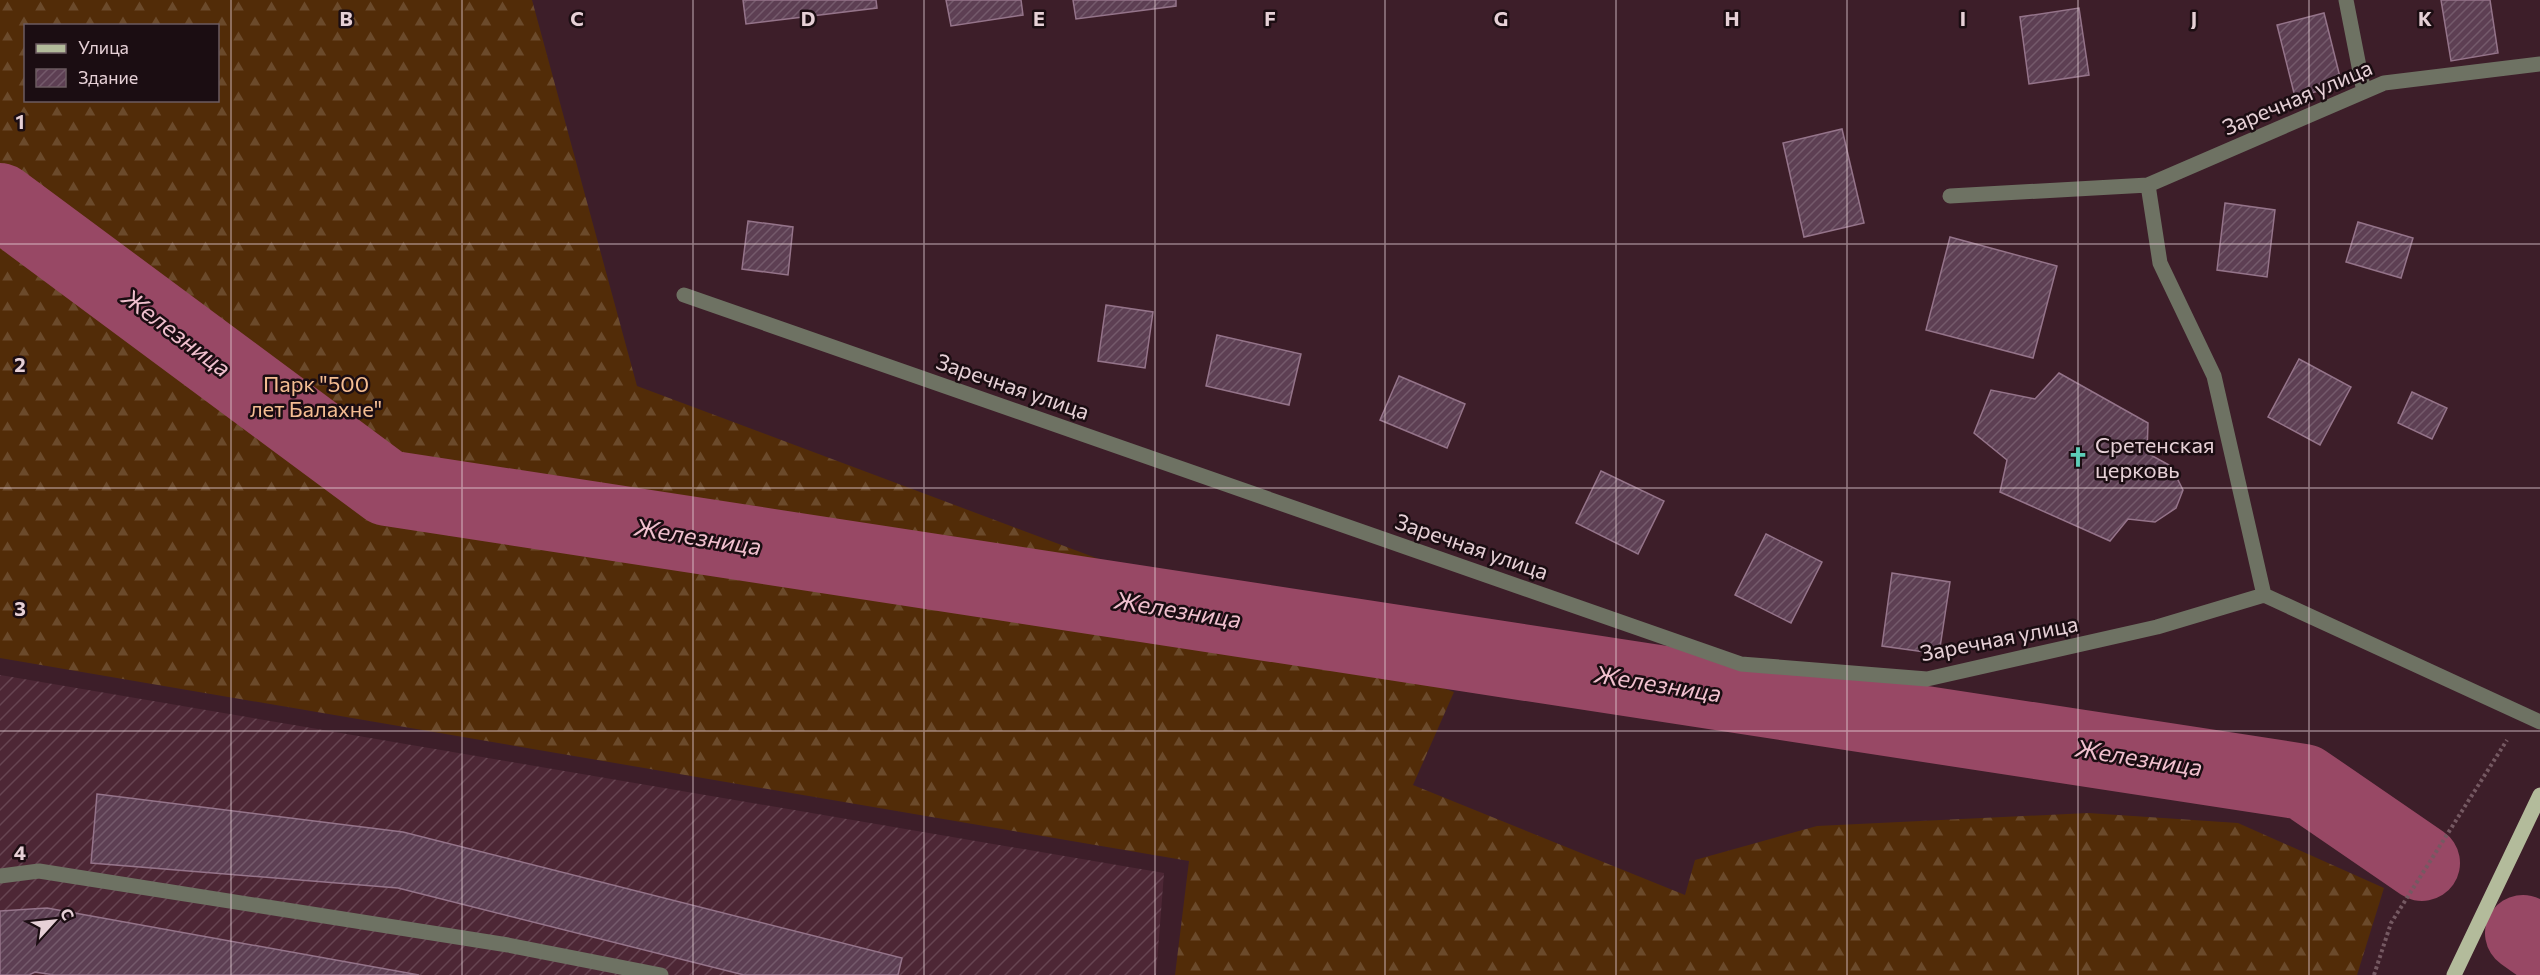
<svg xmlns="http://www.w3.org/2000/svg" width="2540" height="975" viewBox="0 0 2540 975" font-family="Commissioner,sans-serif">
<style>
.industrial{fill:url(#industrial-furrows)}
.forest{fill:url(#forest-firs);fill-rule:evenodd}
.lines{fill:none;stroke-linecap:round;stroke-linejoin:round}
.river{stroke:#984865;stroke-width:76}
.building{fill:url(#building-hatch);stroke:#95748a;stroke-width:1.5}
.path{stroke:#755962;stroke-width:4;stroke-dasharray:3 3;stroke-linecap:butt}
.minor{stroke:#6e7263;stroke-width:15}
.major{stroke:#b3bb9b;stroke-width:15}
.grid{fill:none;stroke:#e6d0d6;stroke-width:1.5;stroke-opacity:0.55}
.labels{text-anchor:middle;dominant-baseline:central;stroke-width:5;stroke-linejoin:round;paint-order:stroke}
.street-label{font-size:22px;fill:#e6d0d6;stroke:#1b0d12}
.park-label{font-size:22px;fill:#f4bd92;stroke:#1b0d12}
.poi-label{font-size:22px;fill:#e6d0d6;stroke:#1b0d12;text-anchor:start}
.water-label{font-size:24px;font-style:italic;fill:#f1c1cf;stroke:#1b0d12}
.grid-label{font-size:20px;text-anchor:middle;font-weight:bold;fill:#e6d0d6;stroke:#1b0d12;stroke-width:5;stroke-linejoin:round;paint-order:stroke}
</style>
<defs>
<pattern id="industrial-furrows" width="10" height="10" patternUnits="userSpaceOnUse" patternTransform="scale(1.5)"><rect width="10" height="10" fill="#4d2735"/><path d="M-1 1l2-2M0 10L10 0M9 11l2-2" fill="none" stroke="#674552"/></pattern>
<pattern id="forest-firs" width="22" height="20" patternUnits="userSpaceOnUse" patternTransform="scale(1.5)"><rect width="22" height="20" fill="#522c08"/><path d="M5 1l3.5 6h-7zM16 11l3.5 6h-7z" fill="#6b4a2b"/></pattern>
<pattern id="building-hatch" width="6" height="6" patternUnits="userSpaceOnUse" patternTransform="scale(1.5)"><rect width="6" height="6" fill="#5d3f53"/><path d="M-1 1l2-2M0 6l6-6M5 7l2-2" fill="none" stroke="#745a6b"/></pattern>
</defs>
<rect width="100%" height="100%" fill="#3d1e29"/>
<path class="industrial" d="M 0,675 L 1164,873 L 1156,975 L 0,975 Z"/>
<path class="forest" d="M 0,0 L 532,0 L 637,386 L 1454,692 L 1413,785 L 1685,895 L 1695,860 L 1817,826 L 2088,813 L 2238,823 L 2384,888 L 2357,975 L 1175,975 L 1189,861 L 0,658 ZM 26,26 L 218,26 L 218,100 L 26,100 Z"/>
<g class="lines">
<path class="river" d="M 0,201 L 387,488 L 2304,782 L 2422,863
M 2523,933 L 2540,945"/>
</g>
<path class="building" d="M 743,0 L 876,0 L 877,8 L 746,24 Z
M 946,0 L 1021,0 L 1023,15 L 951,26 Z
M 1073,0 L 1176,0 L 1176,6 L 1076,19 Z
M 2441,0 L 2490,0 L 2498,53 L 2451,61 Z
M 2079,8 L 2089,75 L 2029,84 L 2020,17 Z
M 2324,13 L 2342,85 L 2295,97 L 2277,25 Z
M 1842,129 L 1864,223 L 1804,237 L 1783,143 Z
M 2225,203 L 2275,210 L 2267,277 L 2217,270 Z
M 748,221 L 793,227 L 788,275 L 742,269 Z
M 2358,222 L 2413,238 L 2401,278 L 2346,262 Z
M 1950,237 L 2057,266 L 2033,358 L 1926,330 Z
M 1106,305 L 1153,312 L 1145,368 L 1098,361 Z
M 1217,335 L 1301,354 L 1289,405 L 1206,386 Z
M 2299,359 L 2351,387 L 2320,445 L 2268,417 Z
M 2059,373 L 2148,423 L 2147,453 L 2171,466 L 2183,490 L 2176,508 L 2155,522 L 2128,519 L 2110,541 L 2000,492 L 2007,460 L 1974,433 L 1991,390 L 2035,399 Z
M 1399,376 L 1465,404 L 1447,448 L 1380,420 Z
M 2412,392 L 2447,408 L 2432,439 L 2398,423 Z
M 1601,471 L 1664,501 L 1638,554 L 1576,523 Z
M 1766,534 L 1822,562 L 1791,623 L 1735,595 Z
M 1892,573 L 1950,582 L 1939,654 L 1882,646 Z
M 97,794 L 403,832 L 902,958 L 898,975 L 744,975 L 398,888 L 91,863 Z
M 47,908 L 419,975 L 54,975 L 35,972 L 29,975 L 0,975 L 0,911 Z"/>
<g class="lines">
<path class="path" d="M 2374,975 L 2391,923 L 2507,740"/>
<path class="minor" d="M 2346,0 L 2364,92
M 2148,185 L 2160,263 L 2214,376 L 2264,595 L 2540,722
M 1950,196 L 2148,185 L 2384,83 L 2540,64
M 684,295 L 1741,664 L 1927,679 L 2157,627 L 2264,595
M 0,876 L 39,871 L 508,945 L 661,975"/>
<path class="major" d="M 2454,975 L 2540,795"/>
</g>
<path class="grid" d="M 231,0 L 231,975M 462,0 L 462,975M 693,0 L 693,975M 924,0 L 924,975M 1155,0 L 1155,975M 1385,0 L 1385,975M 1616,0 L 1616,975M 1847,0 L 1847,975M 2078,0 L 2078,975M 2309,0 L 2309,975M 0,244 L 2540,244M 0,488 L 2540,488M 0,731 L 2540,731"/>
<defs>
<g id="church-bare" transform="scale(1.62)"><path d="M-1.2-6h2.4v3.5h3.3v2.4h-3.3V6h-2.4V-.1h-3.3v-2.4h3.3Z" fill="#5dceb8" stroke="#1b0d12" stroke-width="2.5" paint-order="stroke"/></g>
</defs>
<g fill-rule="evenodd">
<use href="#church-bare" x="2078" y="457"/>
</g>
<g class="labels">
<g class="street-label">
<text transform="translate(2297 97) rotate(-23)">Заречная улица</text>
<text transform="translate(1013 386) rotate(19)">Заречная улица</text>
<text transform="translate(1472 546) rotate(19)">Заречная улица</text>
<text transform="translate(1999 638) rotate(-11)">Заречная улица</text>
</g>
<g class="park-label">
<text x="316" y="383">Парк "500<tspan x="316" dy="25">лет Балахне"</tspan></text>
</g>
<g class="poi-label">
<text x="2095" y="444">Сретенская<tspan x="2095" dy="25">церковь</tspan></text>
</g>
<g class="water-label">
<text transform="translate(177 332) rotate(37)">Железница</text>
<text transform="translate(698 536) rotate(9)">Железница</text>
<text transform="translate(1178 609) rotate(9)">Железница</text>
<text transform="translate(1658 683) rotate(9)">Железница</text>
<text transform="translate(2139 757) rotate(9)">Железница</text>
</g>
</g>
<g class="grid-label">
<text x="346" y="26">B</text>
<text x="577" y="26">C</text>
<text x="808" y="26">D</text>
<text x="1039" y="26">E</text>
<text x="1270" y="26">F</text>
<text x="1501" y="26">G</text>
<text x="1732" y="26">H</text>
<text x="1963" y="26">I</text>
<text x="2194" y="26">J</text>
<text x="2425" y="26">K</text>
<text x="20" y="129">1</text>
<text x="20" y="372">2</text>
<text x="20" y="616">3</text>
<text x="20" y="860">4</text>
</g>
<rect x="24" y="24" width="195" height="78" fill="#1b0d12" stroke="#6c5b60" stroke-width="1.5"/>
<rect x="36" y="44" width="30" height="9" fill="#b3bb9b" stroke="#6c5b60" stroke-width="1.5"/>
<text x="78" y="54" font-size="18" fill="#e6d0d6">Улица</text>
<rect x="36" y="69" width="30" height="18" fill="url(#building-hatch)" stroke="#6c5b60" stroke-width="1.5"/>
<text x="78" y="84" font-size="18" fill="#e6d0d6">Здание</text>
<g transform="translate(54 921) rotate(63)" stroke="#1b0d12" stroke-width="4.5" paint-order="stroke">
<path d="M0-4.5L10 22L0 15L-10 22Z" fill="#e6d0d6"/>
<text y="-9" font-size="16" font-weight="bold" text-anchor="middle" fill="#e6d0d6">С</text>
</g>
</svg>
